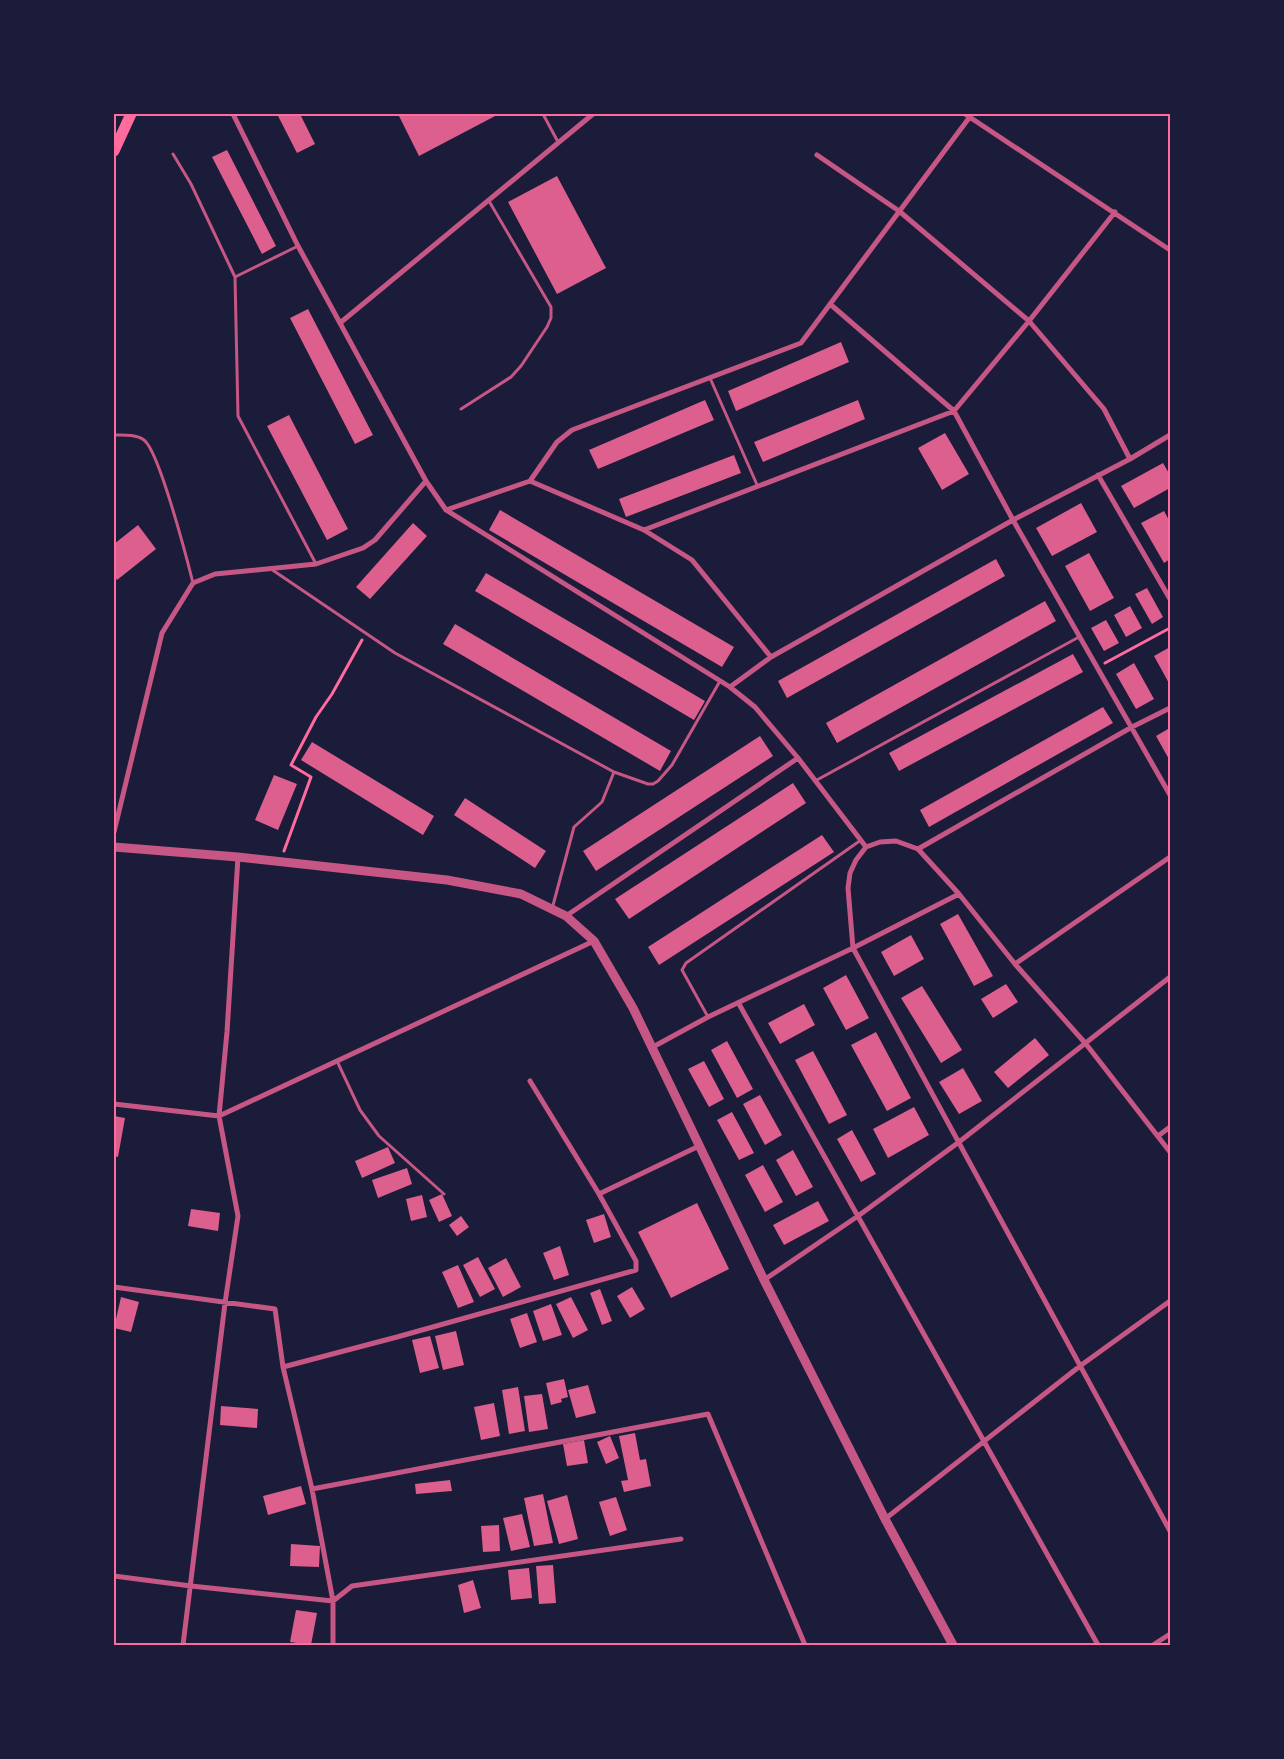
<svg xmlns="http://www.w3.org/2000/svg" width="1284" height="1759" viewBox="0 0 1284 1759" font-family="Quicksand,sans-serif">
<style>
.building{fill:#dd5f8e}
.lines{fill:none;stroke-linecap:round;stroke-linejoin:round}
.path{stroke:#ff6b9d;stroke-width:3}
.service{stroke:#c65784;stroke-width:3}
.minor{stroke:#c65784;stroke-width:5}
.tertiary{stroke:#c65784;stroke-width:9}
.primary{stroke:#ff6b9d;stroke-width:11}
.neatline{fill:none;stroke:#ff6b9d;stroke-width:2}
</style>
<rect width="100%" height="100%" fill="#1b1b3a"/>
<path class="building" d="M 277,114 L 300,114 L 315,144 L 297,153 Z
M 398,114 L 499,114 L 419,156 Z
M 227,150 L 276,246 L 262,254 L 212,157 Z
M 557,176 L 606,268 L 557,294 L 508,202 Z
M 308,309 L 373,435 L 355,444 L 290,318 Z
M 841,342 L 849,362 L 736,411 L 728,391 Z
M 705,400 L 714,420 L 598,469 L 589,450 Z
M 858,400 L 865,419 L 763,462 L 754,442 Z
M 289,415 L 348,529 L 327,540 L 267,426 Z
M 945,433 L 969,474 L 942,490 L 918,448 Z
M 734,455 L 741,473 L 626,517 L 619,499 Z
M 1163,463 L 1170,475 L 1170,488 L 1134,508 L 1121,486 Z
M 1081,503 L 1097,532 L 1052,556 L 1036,528 Z
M 500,510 L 734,647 L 722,667 L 489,530 Z
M 1164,511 L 1170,522 L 1170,559 L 1164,563 L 1141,523 Z
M 413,523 L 427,536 L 370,599 L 356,587 Z
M 138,525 L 156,549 L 117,580 L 114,576 L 114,544 Z
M 1089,553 L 1114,598 L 1090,611 L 1065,566 Z
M 996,559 L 1005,576 L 787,698 L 778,681 Z
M 486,573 L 705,701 L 694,720 L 475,591 Z
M 1147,588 L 1163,617 L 1152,624 L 1135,594 Z
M 1045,601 L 1056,621 L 837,743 L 826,723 Z
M 1130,606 L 1142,628 L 1126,637 L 1114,615 Z
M 1106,620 L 1119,643 L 1104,651 L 1091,628 Z
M 455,624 L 671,751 L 660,771 L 443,644 Z
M 1170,647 L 1170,685 L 1154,656 Z
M 1073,654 L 1083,672 L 899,771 L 889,753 Z
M 1134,663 L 1154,699 L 1136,709 L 1116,674 Z
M 1103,707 L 1113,723 L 929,827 L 920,810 Z
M 1168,729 L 1170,733 L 1170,761 L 1156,736 Z
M 760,736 L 773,756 L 596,871 L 583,851 Z
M 312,742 L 434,816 L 423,835 L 301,760 Z
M 274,775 L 297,784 L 278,830 L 255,820 Z
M 793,783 L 806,803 L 629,919 L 615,899 Z
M 465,798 L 546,851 L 535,868 L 454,815 Z
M 822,835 L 834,852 L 659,965 L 648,947 Z
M 958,914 L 993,976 L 974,986 L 940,924 Z
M 911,935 L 924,959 L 894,976 L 881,952 Z
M 846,975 L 869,1018 L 846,1030 L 823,988 Z
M 1006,984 L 1018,1002 L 993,1018 L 981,999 Z
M 922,986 L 962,1050 L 941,1063 L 901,998 Z
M 804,1004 L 815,1025 L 780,1044 L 768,1023 Z
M 876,1032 L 911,1098 L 887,1111 L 851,1045 Z
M 1035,1038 L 1049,1055 L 1008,1088 L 994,1072 Z
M 727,1041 L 753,1089 L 737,1098 L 711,1050 Z
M 813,1051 L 847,1115 L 829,1124 L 795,1060 Z
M 704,1061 L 724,1099 L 709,1107 L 688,1069 Z
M 963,1068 L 982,1101 L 959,1114 L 939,1082 Z
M 760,1095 L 782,1135 L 765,1145 L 743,1104 Z
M 914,1107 L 929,1135 L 888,1158 L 873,1129 Z
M 732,1112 L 754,1153 L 739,1160 L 717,1120 Z
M 114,1116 L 125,1118 L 118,1157 L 114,1156 Z
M 852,1130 L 876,1174 L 861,1182 L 837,1139 Z
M 388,1147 L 395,1163 L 362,1178 L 355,1161 Z
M 793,1150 L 813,1187 L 796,1196 L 776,1160 Z
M 763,1165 L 783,1202 L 765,1212 L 745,1175 Z
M 407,1168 L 412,1184 L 378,1198 L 372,1180 Z
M 442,1194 L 452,1216 L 439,1222 L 429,1200 Z
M 422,1195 L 427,1217 L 411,1221 L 406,1199 Z
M 818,1201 L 829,1221 L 784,1245 L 773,1225 Z
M 697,1203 L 729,1269 L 671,1298 L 638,1232 Z
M 191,1209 L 220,1213 L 218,1231 L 188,1226 Z
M 604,1214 L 611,1237 L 594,1243 L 586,1220 Z
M 461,1216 L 469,1227 L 457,1236 L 449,1225 Z
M 560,1246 L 569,1275 L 554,1280 L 543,1253 Z
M 478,1257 L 495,1289 L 480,1297 L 463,1265 Z
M 506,1258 L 521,1287 L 503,1297 L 488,1268 Z
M 458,1265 L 474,1302 L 458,1308 L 442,1272 Z
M 632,1287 L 645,1309 L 630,1318 L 617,1296 Z
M 600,1289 L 612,1321 L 602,1325 L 590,1293 Z
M 121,1297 L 139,1302 L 131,1332 L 114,1328 Z
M 571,1297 L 588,1330 L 573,1338 L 556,1304 Z
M 551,1304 L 562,1335 L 543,1341 L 533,1311 Z
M 527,1313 L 537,1342 L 520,1348 L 510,1319 Z
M 456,1331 L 464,1365 L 443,1370 L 435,1336 Z
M 430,1336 L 439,1368 L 420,1373 L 412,1340 Z
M 564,1379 L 568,1397 L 561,1399 L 562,1402 L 551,1405 L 546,1383 Z
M 588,1385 L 596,1413 L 576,1418 L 568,1390 Z
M 518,1387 L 525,1431 L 509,1434 L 502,1390 Z
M 542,1394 L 548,1429 L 529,1432 L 524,1396 Z
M 494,1403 L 500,1436 L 481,1440 L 474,1407 Z
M 221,1406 L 258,1409 L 257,1428 L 220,1425 Z
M 635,1433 L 640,1460 L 646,1459 L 651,1486 L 624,1492 L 621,1481 L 628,1480 L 619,1436 Z
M 610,1436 L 619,1458 L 606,1464 L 597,1442 Z
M 584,1440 L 588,1463 L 567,1466 L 563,1444 Z
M 450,1480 L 452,1491 L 416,1494 L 415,1484 Z
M 301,1486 L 306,1504 L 268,1515 L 263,1496 Z
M 543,1494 L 553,1543 L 534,1546 L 524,1498 Z
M 567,1495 L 578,1539 L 559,1544 L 547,1501 Z
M 616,1497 L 627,1530 L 610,1536 L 599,1502 Z
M 522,1514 L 530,1547 L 511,1551 L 503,1518 Z
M 499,1525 L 500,1551 L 483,1552 L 481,1526 Z
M 291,1544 L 320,1546 L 319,1567 L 290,1566 Z
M 553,1565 L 556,1603 L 539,1604 L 536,1566 Z
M 529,1568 L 532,1598 L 511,1600 L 508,1570 Z
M 473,1580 L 481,1608 L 464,1613 L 458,1585 Z
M 296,1610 L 317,1613 L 311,1645 L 290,1642 Z"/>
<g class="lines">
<path class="path" d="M 1105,663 L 1170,628
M 284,851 L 311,777 L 291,765 L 316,717 L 332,694 L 362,640"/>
<path class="service" d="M 543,114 L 558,142
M 173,154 L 191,184 L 235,277 L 238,416 L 316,564
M 235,277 L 298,246
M 710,378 L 758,487
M 461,409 L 511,377 L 521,366 L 547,327 L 551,318 L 551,307 L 489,201
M 114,435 C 123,435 136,434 144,440 C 159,451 187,559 193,583
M 271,569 L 395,653 L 614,772 L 648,784 L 653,784 L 658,781 L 672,765 L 720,681
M 815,781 L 1079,637
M 552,909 L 574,827 L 602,802 L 614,772
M 708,1017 L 682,970 L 686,963 L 861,840
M 337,1061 L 360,1110 L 379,1136 L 444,1194"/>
<path class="minor" d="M 233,114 L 298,246 L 426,481 L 446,510 L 730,687 L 755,707 L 798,758 L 866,847
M 965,114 L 1170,250
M 817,155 L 899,211 L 1029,321 L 1104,409 L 1130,459
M 830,304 L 954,411 L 1013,520 L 1170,795
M 340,323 L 593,114
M 1098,475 L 1170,599
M 530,481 L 644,530 L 692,560 L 771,657
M 446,510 L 530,481 L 557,442 L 572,430 L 801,343 L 972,114
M 644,530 L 954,411 L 1029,321 L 1115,212
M 730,687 L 771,657 L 1013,520 L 1130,459 L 1170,435
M 114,832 L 162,633 L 193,583 L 215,574 L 316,564 L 363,548 L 375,540 L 426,481
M 918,849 L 1132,727 L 1170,708
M 566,916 L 798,758
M 1015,964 L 1170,857
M 739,1004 L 1098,1645
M 651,1048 L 708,1017 L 853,948 L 959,894
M 114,1104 L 219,1116 L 594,941
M 1158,1136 L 1170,1127
M 1170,1152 L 1086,1044 L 1015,964 L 959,894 L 918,849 L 896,841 L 880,842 L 866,847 L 856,860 L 850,873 L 848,888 L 853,948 L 1170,1531
M 599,1194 L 699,1146
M 764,1280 L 858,1216 L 959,1142 L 1170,977
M 114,1287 L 275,1309 L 283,1367 L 312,1489 L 333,1601 L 333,1645
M 283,1367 L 397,1337 L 636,1270 L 636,1261 L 599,1194 L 530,1081
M 312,1489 L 708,1414 L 805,1645
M 885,1519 L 1080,1366 L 1170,1301
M 114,1576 L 191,1586 L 333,1601 L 352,1586 L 681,1539
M 183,1645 L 225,1303 L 238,1216 L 219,1116 L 227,1032 L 238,857
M 1153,1645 L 1170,1634"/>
<path class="tertiary" d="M 114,847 L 238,857 L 447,880 L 521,894 L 566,916 L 594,941 L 633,1008 L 764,1280 L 885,1519 L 953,1645"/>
<path class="primary" d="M 114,151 L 131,114"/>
</g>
<rect width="1284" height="1759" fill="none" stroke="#1b1b3a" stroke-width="230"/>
<rect x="115" y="115" width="1054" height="1529" class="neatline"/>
</svg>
